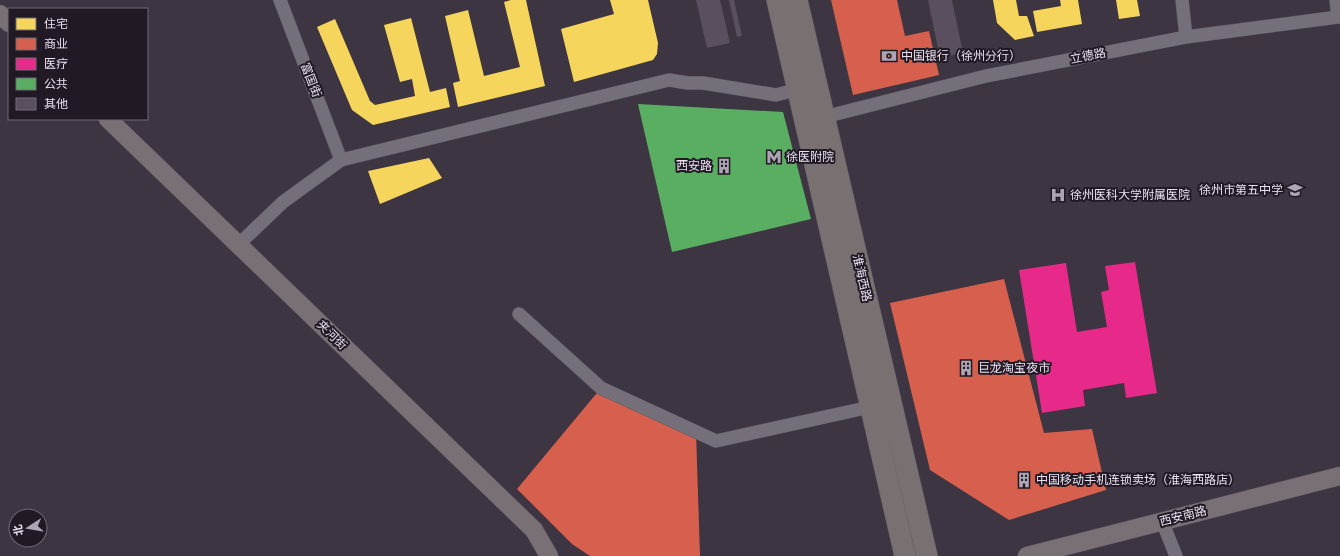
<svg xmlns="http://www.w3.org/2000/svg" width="1340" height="556" viewBox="0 0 1340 556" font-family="Karla,'Noto Sans SC',sans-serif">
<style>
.homes{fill:#f6d55c}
.shops{fill:#d6604d}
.health{fill:#e7298a}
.public{fill:#5aae61}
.building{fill:#594f5e}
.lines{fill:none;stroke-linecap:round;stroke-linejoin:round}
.street-casing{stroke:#57515c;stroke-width:14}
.secondary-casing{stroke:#57515c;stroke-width:19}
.primary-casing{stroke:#57515c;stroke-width:22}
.street{stroke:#756f79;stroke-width:13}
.secondary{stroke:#787075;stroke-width:18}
.primary{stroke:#787071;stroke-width:21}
.labels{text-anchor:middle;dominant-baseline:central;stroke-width:4;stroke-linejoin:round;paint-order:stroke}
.poi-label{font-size:12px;fill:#eae1f0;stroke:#211a25;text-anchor:start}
.street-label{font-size:12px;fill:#eae1f0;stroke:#211a25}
</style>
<rect width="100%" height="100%" fill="#3d3541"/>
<path class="homes" d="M 511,0 L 526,0 L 545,86 L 458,107 L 453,83 L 460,81 L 445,16 L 468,10 L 484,76 L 520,67 L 504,2 Z
M 610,0 L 648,0 L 658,43 L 657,54 L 653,60 L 574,82 L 561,29 L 614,14 Z
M 993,0 L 1016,0 L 1019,16 L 1027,16 L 1034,36 L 1015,40 L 997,23 Z
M 1060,0 L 1078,0 L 1082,24 L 1037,32 L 1033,11 L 1061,6 Z
M 1116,0 L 1137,0 L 1140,16 L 1119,19 Z
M 411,18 L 430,92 L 446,88 L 450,107 L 373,125 L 352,110 L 317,27 L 335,19 L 370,101 L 375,105 L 415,96 L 412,79 L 400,82 L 384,25 Z
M 429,158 L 442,178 L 380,204 L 368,171 Z"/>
<path class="shops" d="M 831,0 L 897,0 L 905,36 L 929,31 L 939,75 L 853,95 Z
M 1004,279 L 1044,433 L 1092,429 L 1106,490 L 1009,520 L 930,470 L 890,303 Z
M 601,388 L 696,432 L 700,556 L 590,556 L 572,544 L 517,489 Z"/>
<path class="health" d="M 1135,262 L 1157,393 L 1126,398 L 1124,383 L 1083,390 L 1085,406 L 1042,413 L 1019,270 L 1066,263 L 1077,332 L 1107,327 L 1101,292 L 1109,290 L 1105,266 Z"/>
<path class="public" d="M 638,104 L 783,112 L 811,219 L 672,252 Z"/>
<path class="building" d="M 696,0 L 720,0 L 730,43 L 707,48 Z
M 729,0 L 734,0 L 742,36 L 737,37 Z
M 928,0 L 952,0 L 963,53 L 940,58 Z"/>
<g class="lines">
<g class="street-casing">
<path id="street" d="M 280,0 L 341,160
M 1182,0 L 1186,37
M 824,117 L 986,76 L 1186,37 L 1338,17 L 1336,0
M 238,245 L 283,202 L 341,160 L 669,80 L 688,83 L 703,83 L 776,95 L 799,89
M 519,314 L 601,388 L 716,441 L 870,407
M 1166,531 L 1176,556"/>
</g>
<g class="secondary-casing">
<path id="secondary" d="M 0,14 L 9,23
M 108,119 L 534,530 L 549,556
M 1027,556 L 1340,476"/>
</g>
<g class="primary-casing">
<path id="primary" d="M 777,0 L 905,556
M 797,0 L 927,556"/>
</g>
<use href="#street" class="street"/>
<use href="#secondary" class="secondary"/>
<use href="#primary" class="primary"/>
</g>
<defs>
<g id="bank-bare" transform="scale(1.2)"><path d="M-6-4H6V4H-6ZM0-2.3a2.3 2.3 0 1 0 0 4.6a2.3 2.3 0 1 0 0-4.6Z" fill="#ada5b3" stroke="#211a25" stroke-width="2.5" paint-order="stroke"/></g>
<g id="metro-bare" transform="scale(1.2)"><path d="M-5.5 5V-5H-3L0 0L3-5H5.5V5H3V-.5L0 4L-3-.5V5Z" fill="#ada5b3" stroke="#211a25" stroke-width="2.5" paint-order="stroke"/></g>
<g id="building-bare" transform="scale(1.2)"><path d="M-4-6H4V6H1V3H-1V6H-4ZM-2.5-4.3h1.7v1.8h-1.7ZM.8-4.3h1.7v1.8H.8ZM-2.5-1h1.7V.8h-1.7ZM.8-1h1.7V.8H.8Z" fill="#ada5b3" stroke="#211a25" stroke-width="2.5" paint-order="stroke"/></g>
<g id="school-bare" transform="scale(1.2)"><path d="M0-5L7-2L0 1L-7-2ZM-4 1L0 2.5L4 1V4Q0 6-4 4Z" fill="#ada5b3" stroke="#211a25" stroke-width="2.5" paint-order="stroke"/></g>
<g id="hospital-bare" transform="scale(1.2)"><path d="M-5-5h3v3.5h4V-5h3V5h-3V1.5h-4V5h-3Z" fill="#ada5b3" stroke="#211a25" stroke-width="2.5" paint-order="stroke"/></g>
</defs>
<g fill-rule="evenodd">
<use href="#bank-bare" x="889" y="56"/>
<use href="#metro-bare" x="774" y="157"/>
<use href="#building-bare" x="724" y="166"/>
<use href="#school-bare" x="1295" y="190"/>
<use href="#hospital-bare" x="1058" y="195"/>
<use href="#building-bare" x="966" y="368"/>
<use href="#building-bare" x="1024" y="480"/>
</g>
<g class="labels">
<g class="poi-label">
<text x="901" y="56">中国银行（徐州分行）</text>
<text x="786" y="157">徐医附院</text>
<text x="712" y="166" text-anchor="end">西安路</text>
<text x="1283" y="190" text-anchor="end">徐州市第五中学</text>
<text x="1070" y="195">徐州医科大学附属医院</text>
<text x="978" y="368">巨龙淘宝夜市</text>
<text x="1036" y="480">中国移动手机连锁卖场（淮海西路店）</text>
</g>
<g class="street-label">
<text transform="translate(1088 56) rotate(-11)">立德路</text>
<text transform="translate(311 80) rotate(69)">富国街</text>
<text transform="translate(862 278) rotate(77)">淮海西路</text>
<text transform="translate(332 335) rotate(44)">夹河街</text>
<text transform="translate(1183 516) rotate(-14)">西安南路</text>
</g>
</g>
<rect x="8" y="8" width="140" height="112" fill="#211a25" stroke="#716a76"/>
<rect x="16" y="18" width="20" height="12" fill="#f6d55c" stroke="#716a76"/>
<text x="44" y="28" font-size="12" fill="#eae1f0">住宅</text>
<rect x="16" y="38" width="20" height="12" fill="#d6604d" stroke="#716a76"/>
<text x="44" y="48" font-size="12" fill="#eae1f0">商业</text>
<rect x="16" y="58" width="20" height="12" fill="#e7298a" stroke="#716a76"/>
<text x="44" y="68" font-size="12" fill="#eae1f0">医疗</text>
<rect x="16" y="78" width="20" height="12" fill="#5aae61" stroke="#716a76"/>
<text x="44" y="88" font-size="12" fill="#eae1f0">公共</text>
<rect x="16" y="98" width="20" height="12" fill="#594f5e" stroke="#716a76"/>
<text x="44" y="108" font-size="12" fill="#eae1f0">其他</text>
<g transform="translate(28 528) rotate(258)"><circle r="19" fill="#211a25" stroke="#716a76"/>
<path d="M0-3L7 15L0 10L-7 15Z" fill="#ada5b3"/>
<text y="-6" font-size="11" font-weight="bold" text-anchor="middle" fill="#eae1f0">北</text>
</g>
</svg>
